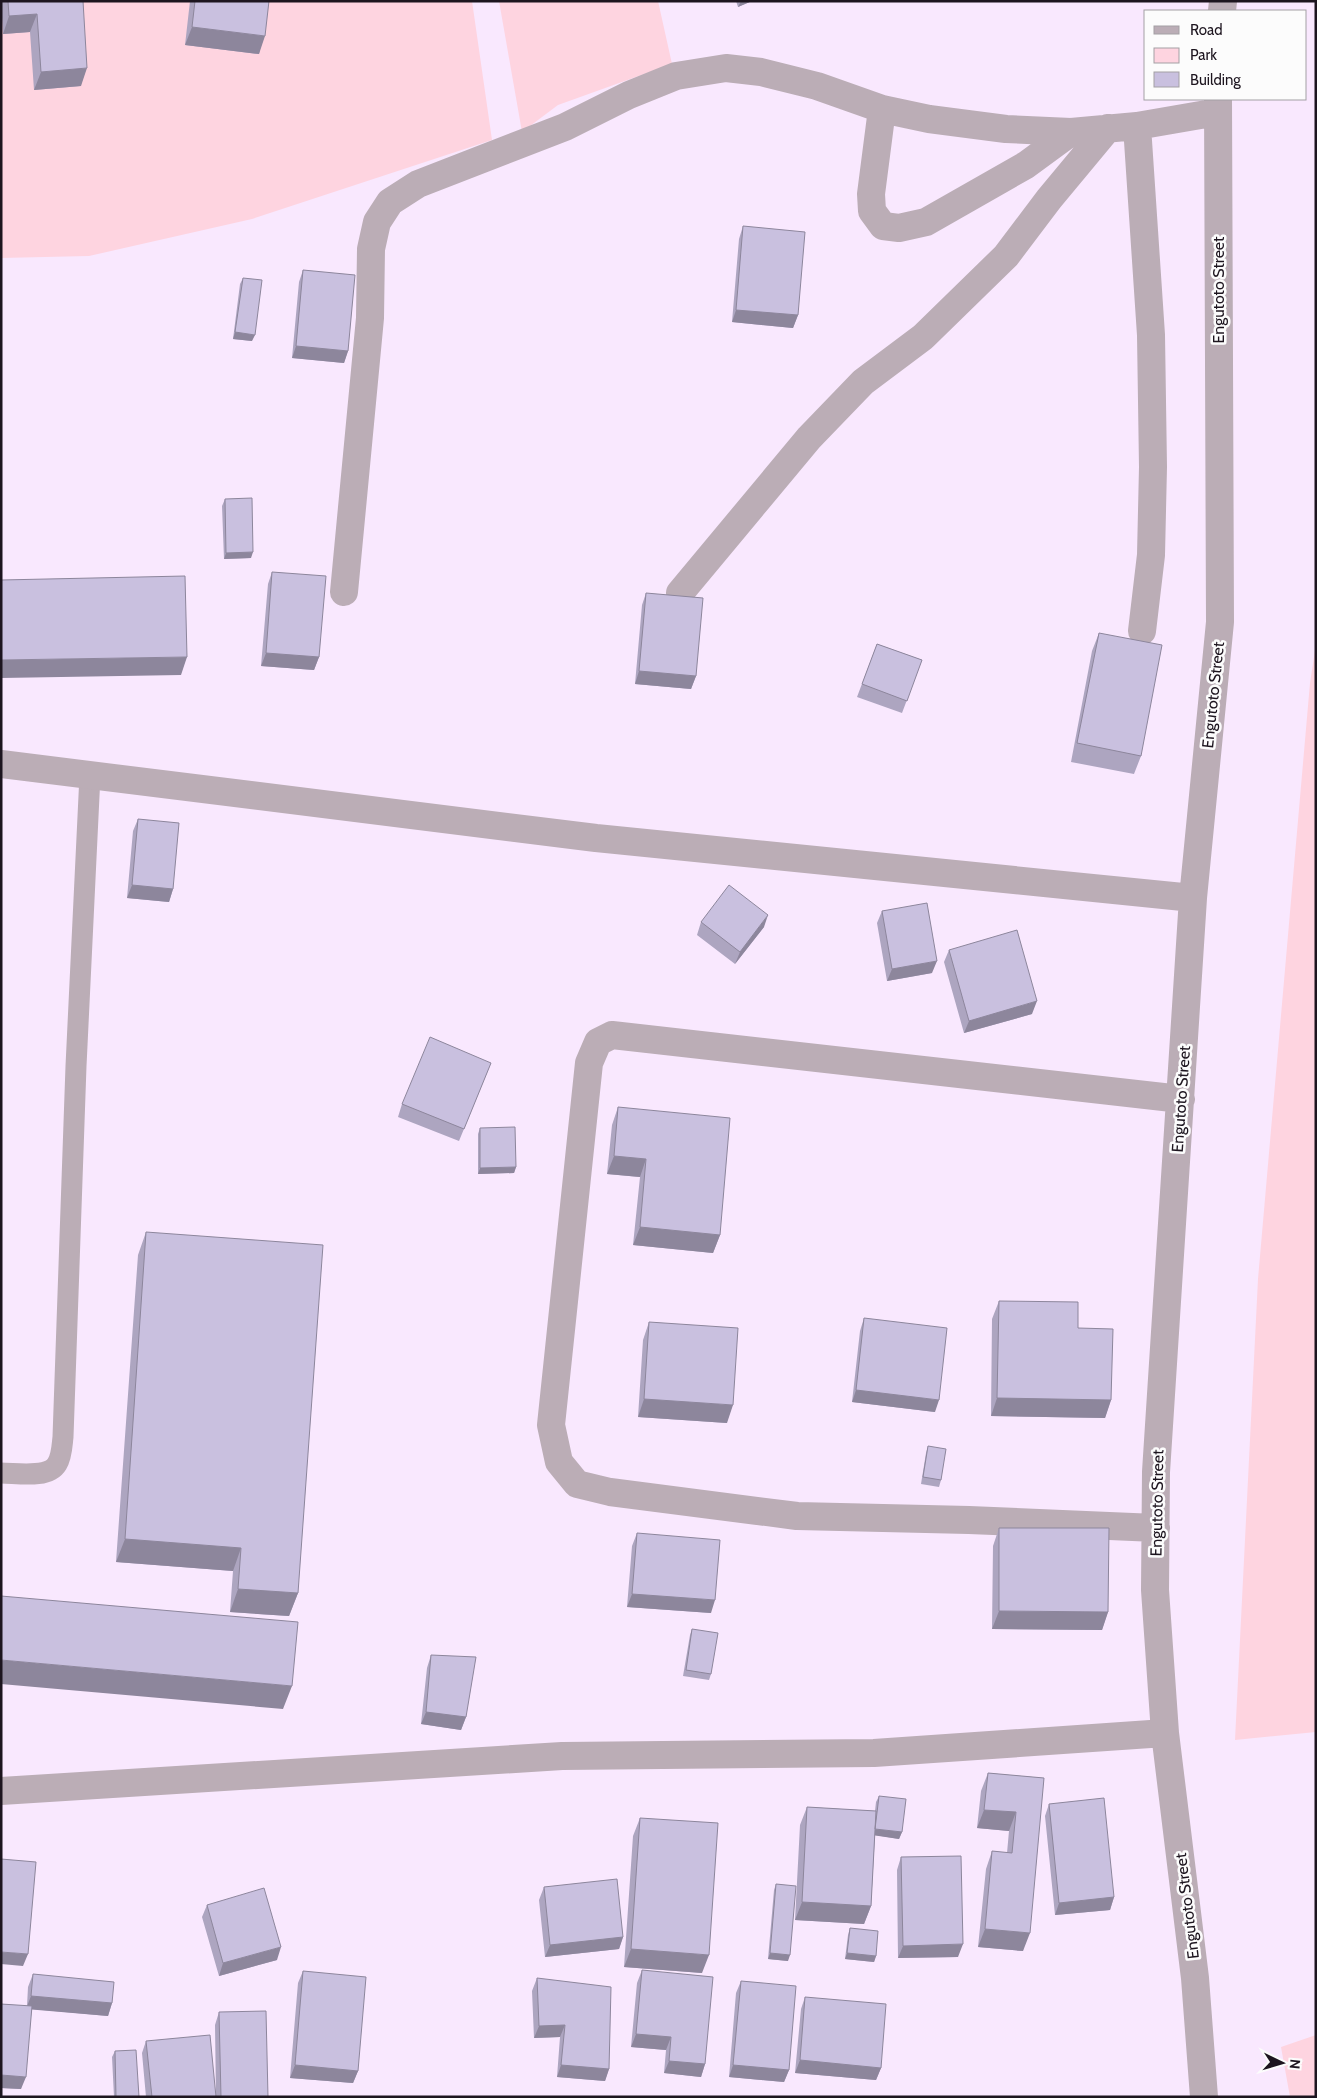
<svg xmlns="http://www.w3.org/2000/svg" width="1317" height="2098" viewBox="0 0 1317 2098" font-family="Cabin,sans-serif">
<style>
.green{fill:#fed4e0}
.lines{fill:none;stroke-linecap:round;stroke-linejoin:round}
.lane{stroke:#bbadb6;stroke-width:21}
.street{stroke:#bbadb6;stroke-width:28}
.wall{fill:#ada5c0}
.shaded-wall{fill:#8d869c}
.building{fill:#c9c0df;stroke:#8d869c}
.labels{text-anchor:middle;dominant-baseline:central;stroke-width:5;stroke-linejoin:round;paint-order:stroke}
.street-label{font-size:16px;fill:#1d151f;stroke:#fcfcfc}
</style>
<rect width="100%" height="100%" fill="#f9e8fe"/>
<path class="green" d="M 1,1 L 472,1 L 492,140 L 252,219 L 89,256 L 1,258 Z
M 499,1 L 658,1 L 672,64 L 558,105 L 522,132 Z
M 1316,644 L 1316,1732 L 1235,1740 L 1258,1279 L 1310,683 Z
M 1316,2035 L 1316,2097 L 1290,2097 L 1281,2047 Z"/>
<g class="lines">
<path class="lane" d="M 1,1473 C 17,1473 48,1479 57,1464 C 62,1456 62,1445 63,1437 L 76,1066 L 90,775"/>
<path class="street" d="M 1222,11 L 1223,1
M 882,109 L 871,194 L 872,211 L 883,226 L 899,228 L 926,222 L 1026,165 L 1071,132
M 1137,126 L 1151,335 L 1153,467 L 1151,555 L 1142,631
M 344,592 L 370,318 L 371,249 L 377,222 L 390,202 L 418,184 L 565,127 L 629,95 L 676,76 L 726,68 L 761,72 L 817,86 L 882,109 L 929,119 L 1006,129 L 1071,132 L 1137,126 L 1218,112
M 680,593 L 809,438 L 863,382 L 923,337 L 1006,256 L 1049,199 L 1108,128
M 1,764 L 596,838 L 1193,898
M 1156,1528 L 969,1520 L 797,1516 L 610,1492 L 577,1484 L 559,1462 L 551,1425 L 589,1063 L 598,1042 L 612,1035 L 1181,1099
M 1,1791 L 562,1756 L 874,1753 L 1165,1733
M 1204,2097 L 1195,1978 L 1165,1733 L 1155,1590 L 1156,1472 L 1193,898 L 1220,622 L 1218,99"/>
</g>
<path class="wall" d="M 1,1 L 83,1 L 81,86 L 34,90 L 30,32 L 3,34 Z
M 190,1 L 269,1 L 259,54 L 185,45 Z
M 736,1 L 752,1 L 738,7 Z
M 743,226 L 798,315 L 793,328 L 732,322 L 739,239 Z
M 303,270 L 348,351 L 344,363 L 292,358 L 299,282 Z
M 243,278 L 252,341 L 233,339 L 240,284 Z
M 225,499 L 251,558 L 224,559 L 222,506 Z
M 272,572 L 319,657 L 314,670 L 261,666 L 268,584 Z
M 646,593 L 696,676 L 691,689 L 635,684 L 642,605 Z
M 1099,633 L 1141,756 L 1134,774 L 1071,762 L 1092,651 Z
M 877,644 L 922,660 L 902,713 L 857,697 Z
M 138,819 L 173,889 L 169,902 L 127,898 L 133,831 Z
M 882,911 L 932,973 L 887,981 L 877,923 Z
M 701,922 L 764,927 L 735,964 L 697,935 Z
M 949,950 L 1032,1014 L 964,1033 L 944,962 Z
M 491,1063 L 459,1141 L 398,1117 L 402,1104 Z
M 618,1107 L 720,1235 L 713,1253 L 633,1245 L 640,1177 L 607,1174 L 612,1125 Z
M 480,1128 L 516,1167 L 514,1173 L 478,1174 L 478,1134 Z
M 146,1232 L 298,1593 L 289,1616 L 230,1612 L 233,1571 L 116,1562 L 138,1255 Z
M 999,1301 L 1078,1328 L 1111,1400 L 1105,1418 L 991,1416 L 992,1319 Z
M 864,1318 L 935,1412 L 852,1402 L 860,1331 Z
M 649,1322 L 727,1423 L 638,1417 L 643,1340 Z
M 928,1446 L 941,1480 L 939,1487 L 921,1484 L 926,1453 Z
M 999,1528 L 1108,1612 L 1102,1630 L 992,1629 L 993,1546 Z
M 637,1533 L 711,1613 L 627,1607 L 632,1546 Z
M 692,1629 L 711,1674 L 709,1680 L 683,1676 L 690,1635 Z
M 431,1655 L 466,1717 L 461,1730 L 421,1724 L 427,1668 Z
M 988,1773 L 1044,1778 L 1023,1951 L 978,1947 L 986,1869 L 992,1851 L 1007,1853 L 1009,1831 L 977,1828 L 981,1791 Z
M 879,1796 L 902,1832 L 899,1839 L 875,1835 L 871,1906 L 864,1924 L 795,1920 L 800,1825 L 807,1807 L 875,1811 L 876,1802 Z
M 1049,1804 L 1114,1897 L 1110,1910 L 1055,1915 L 1045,1816 Z
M 640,1818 L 702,1973 L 624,1967 L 633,1836 Z
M 901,1857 L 958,1957 L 898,1958 L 897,1870 Z
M 776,1884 L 788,1961 L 768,1959 L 774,1890 Z
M 544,1887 L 623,1937 L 619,1949 L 545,1957 L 539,1900 Z
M 207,1905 L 277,1960 L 219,1976 L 202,1917 Z
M 850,1928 L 876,1956 L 874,1962 L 845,1959 L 848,1935 Z
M 642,1970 L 705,2064 L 701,2077 L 664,2073 L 666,2050 L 631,2047 L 637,1983 Z
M 303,1971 L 358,2071 L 353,2083 L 290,2078 L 298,1983 Z
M 33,1974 L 112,2003 L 108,2016 L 32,2009 L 21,2089 L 1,2088 L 1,2004 L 27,2006 L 28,1987 Z
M 537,1978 L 609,2069 L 605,2081 L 557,2077 L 560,2037 L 534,2038 L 532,1991 Z
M 741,1981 L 789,2070 L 784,2082 L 729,2077 L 736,1993 Z
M 805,1997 L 881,2068 L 876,2080 L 795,2073 L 801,2009 Z
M 219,2012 L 268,2097 L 216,2097 L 215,2025 Z
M 146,2041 L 216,2097 L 146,2097 L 142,2053 Z
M 115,2051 L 139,2097 L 114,2097 L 112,2057 Z"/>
<path class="shaded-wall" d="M 741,1 L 752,1 L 738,7 Z
M 37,14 L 30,32 L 3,34 L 9,16 Z
M 192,27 L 265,36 L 259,54 L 185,45 Z
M 87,68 L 81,86 L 34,90 L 41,72 Z
M 736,310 L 798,315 L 793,328 L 732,322 Z
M 235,332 L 255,335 L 252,341 L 233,339 Z
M 296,346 L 348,351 L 344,363 L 292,358 Z
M 253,552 L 251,558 L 224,559 L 226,553 Z
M 266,653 L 319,657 L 314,670 L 261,666 Z
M 187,657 L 181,675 L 1,678 L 1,660 Z
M 639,671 L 696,676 L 691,689 L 635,684 Z
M 132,885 L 173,889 L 169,902 L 127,898 Z
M 768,915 L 764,927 L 735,964 L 740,952 Z
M 937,961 L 932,973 L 887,981 L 892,969 Z
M 1037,1001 L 1032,1014 L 964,1033 L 969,1021 Z
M 614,1156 L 646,1159 L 640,1177 L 607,1174 Z
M 516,1167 L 514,1173 L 478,1174 L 480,1168 Z
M 640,1227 L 720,1235 L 713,1253 L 633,1245 Z
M 856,1390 L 939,1400 L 935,1412 L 852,1402 Z
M 997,1398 L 1111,1400 L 1105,1418 L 991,1416 Z
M 644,1399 L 733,1405 L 727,1423 L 638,1417 Z
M 125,1539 L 241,1548 L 233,1571 L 116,1562 Z
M 238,1589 L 298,1593 L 289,1616 L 230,1612 Z
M 632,1594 L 715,1600 L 711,1613 L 627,1607 Z
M 999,1611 L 1108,1612 L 1102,1630 L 992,1629 Z
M 1,1660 L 292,1686 L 283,1709 L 1,1684 Z
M 426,1712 L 466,1717 L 461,1730 L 421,1724 Z
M 984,1810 L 1016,1812 L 1009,1831 L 977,1828 Z
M 874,1829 L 902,1832 L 899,1839 L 872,1835 Z
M 1114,1897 L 1110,1910 L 1055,1915 L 1059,1903 Z
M 802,1902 L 871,1906 L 864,1924 L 795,1920 Z
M 985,1929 L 1030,1933 L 1023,1951 L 978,1947 Z
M 623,1937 L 619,1949 L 545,1957 L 550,1945 Z
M 963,1944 L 958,1957 L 898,1958 L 903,1946 Z
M 281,1947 L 277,1960 L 219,1976 L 223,1963 Z
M 631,1949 L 709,1955 L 702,1973 L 624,1967 Z
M 1,1952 L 28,1954 L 23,1966 L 1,1964 Z
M 770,1953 L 790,1955 L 788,1961 L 768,1959 Z
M 847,1953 L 876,1956 L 874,1962 L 845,1959 Z
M 31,1996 L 112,2003 L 108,2016 L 26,2009 Z
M 565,2025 L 560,2037 L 534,2038 L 539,2026 Z
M 636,2034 L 671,2037 L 666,2050 L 631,2047 Z
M 800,2060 L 881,2068 L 876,2080 L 795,2073 Z
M 669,2061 L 705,2064 L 701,2077 L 664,2073 Z
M 295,2065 L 358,2071 L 353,2083 L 290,2078 Z
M 561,2065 L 609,2069 L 605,2081 L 557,2077 Z
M 733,2065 L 789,2070 L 784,2082 L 729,2077 Z
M 1,2075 L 26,2077 L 21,2089 L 1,2088 Z"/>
<path class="building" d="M 8,1 L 83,1 L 87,68 L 41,72 L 37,14 L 9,16 Z
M 195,1 L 269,1 L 265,36 L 192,27 Z
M 743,226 L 805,232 L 798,315 L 736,310 Z
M 303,270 L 355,275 L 348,351 L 296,346 Z
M 243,278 L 262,280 L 255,335 L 235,332 Z
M 252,498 L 253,552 L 226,553 L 225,499 Z
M 272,572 L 326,576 L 319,657 L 266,653 Z
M 185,576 L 187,657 L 1,660 L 1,580 Z
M 646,593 L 703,598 L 696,676 L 639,671 Z
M 1099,633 L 1162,645 L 1141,756 L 1077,743 Z
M 877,644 L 922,660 L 907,701 L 862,684 Z
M 138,819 L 179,823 L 173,889 L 132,885 Z
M 729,885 L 768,915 L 740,952 L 701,922 Z
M 927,903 L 937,961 L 892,969 L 882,911 Z
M 1017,930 L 1037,1001 L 969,1021 L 949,950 Z
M 430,1037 L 491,1063 L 464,1129 L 402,1104 Z
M 618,1107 L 730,1118 L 720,1235 L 640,1227 L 646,1159 L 614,1156 Z
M 515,1127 L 516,1167 L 480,1168 L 480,1128 Z
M 146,1232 L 323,1245 L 298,1593 L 238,1589 L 241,1548 L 125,1539 Z
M 999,1301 L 1078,1302 L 1078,1328 L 1113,1329 L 1111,1400 L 997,1398 Z
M 864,1318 L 947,1328 L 939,1400 L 856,1390 Z
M 649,1322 L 738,1328 L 733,1405 L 644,1399 Z
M 928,1446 L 946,1449 L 941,1480 L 923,1477 Z
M 999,1528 L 1109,1528 L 1108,1612 L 999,1611 Z
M 637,1533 L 720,1540 L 715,1600 L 632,1594 Z
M 1,1596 L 298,1622 L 292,1686 L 1,1660 Z
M 692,1629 L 718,1633 L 711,1674 L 686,1670 Z
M 431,1655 L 476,1657 L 466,1717 L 426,1712 Z
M 988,1773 L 1044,1778 L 1030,1933 L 985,1929 L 992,1851 L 1012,1853 L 1016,1812 L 984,1810 Z
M 879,1796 L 906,1799 L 902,1832 L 875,1829 Z
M 1104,1798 L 1114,1897 L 1059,1903 L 1049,1804 Z
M 807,1807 L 876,1811 L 871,1906 L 802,1902 Z
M 640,1818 L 718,1823 L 709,1955 L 631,1949 Z
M 961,1856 L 963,1944 L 903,1946 L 901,1857 Z
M 1,1859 L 36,1862 L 28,1954 L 1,1952 Z
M 617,1879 L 623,1937 L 550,1945 L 544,1887 Z
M 776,1884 L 796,1886 L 790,1955 L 770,1953 Z
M 264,1888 L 281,1947 L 223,1963 L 207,1905 Z
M 850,1928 L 878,1931 L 876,1956 L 847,1953 Z
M 642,1970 L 713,1977 L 705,2064 L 669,2061 L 671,2037 L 636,2034 Z
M 303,1971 L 366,1977 L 358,2071 L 295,2065 Z
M 33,1974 L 114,1982 L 112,2003 L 31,1996 Z
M 537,1978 L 611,1987 L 609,2069 L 561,2065 L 565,2025 L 539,2026 Z
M 741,1981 L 796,1986 L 789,2070 L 733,2065 Z
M 805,1997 L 886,2004 L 881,2068 L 800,2060 Z
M 1,2004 L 32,2006 L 26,2077 L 1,2075 Z
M 266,2011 L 268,2097 L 221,2097 L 219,2012 Z
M 210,2035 L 216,2097 L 152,2097 L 146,2041 Z
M 136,2050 L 139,2097 L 116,2097 L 115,2051 Z"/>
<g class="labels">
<g class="street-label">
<text transform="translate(1218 290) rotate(-90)">Engutoto Street</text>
<text transform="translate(1213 695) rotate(-84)">Engutoto Street</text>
<text transform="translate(1181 1099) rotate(-86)">Engutoto Street</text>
<text transform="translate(1157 1503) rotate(-89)">Engutoto Street</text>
<text transform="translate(1187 1906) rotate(-97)">Engutoto Street</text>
</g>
</g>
<rect width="1317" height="2098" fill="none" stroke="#1d151f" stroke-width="5"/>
<rect x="1144" y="10" width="162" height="90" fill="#fcfcfc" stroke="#a3a0a4"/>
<rect x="1154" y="26" width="25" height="8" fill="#bbadb6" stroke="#a3a0a4"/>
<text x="1190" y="35" font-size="15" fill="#1d151f">Road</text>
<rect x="1154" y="48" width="25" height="15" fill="#fed4e0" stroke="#a3a0a4"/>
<text x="1190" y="60" font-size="15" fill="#1d151f">Park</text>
<rect x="1154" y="72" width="25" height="15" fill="#c9c0df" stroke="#a3a0a4"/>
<text x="1190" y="85" font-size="15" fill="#1d151f">Building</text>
<g transform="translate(1282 2063) rotate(95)" stroke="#fcfcfc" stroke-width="4" paint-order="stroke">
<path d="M0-4L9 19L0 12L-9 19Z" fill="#1d151f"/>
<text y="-8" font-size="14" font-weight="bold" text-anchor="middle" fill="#1d151f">N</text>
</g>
</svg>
